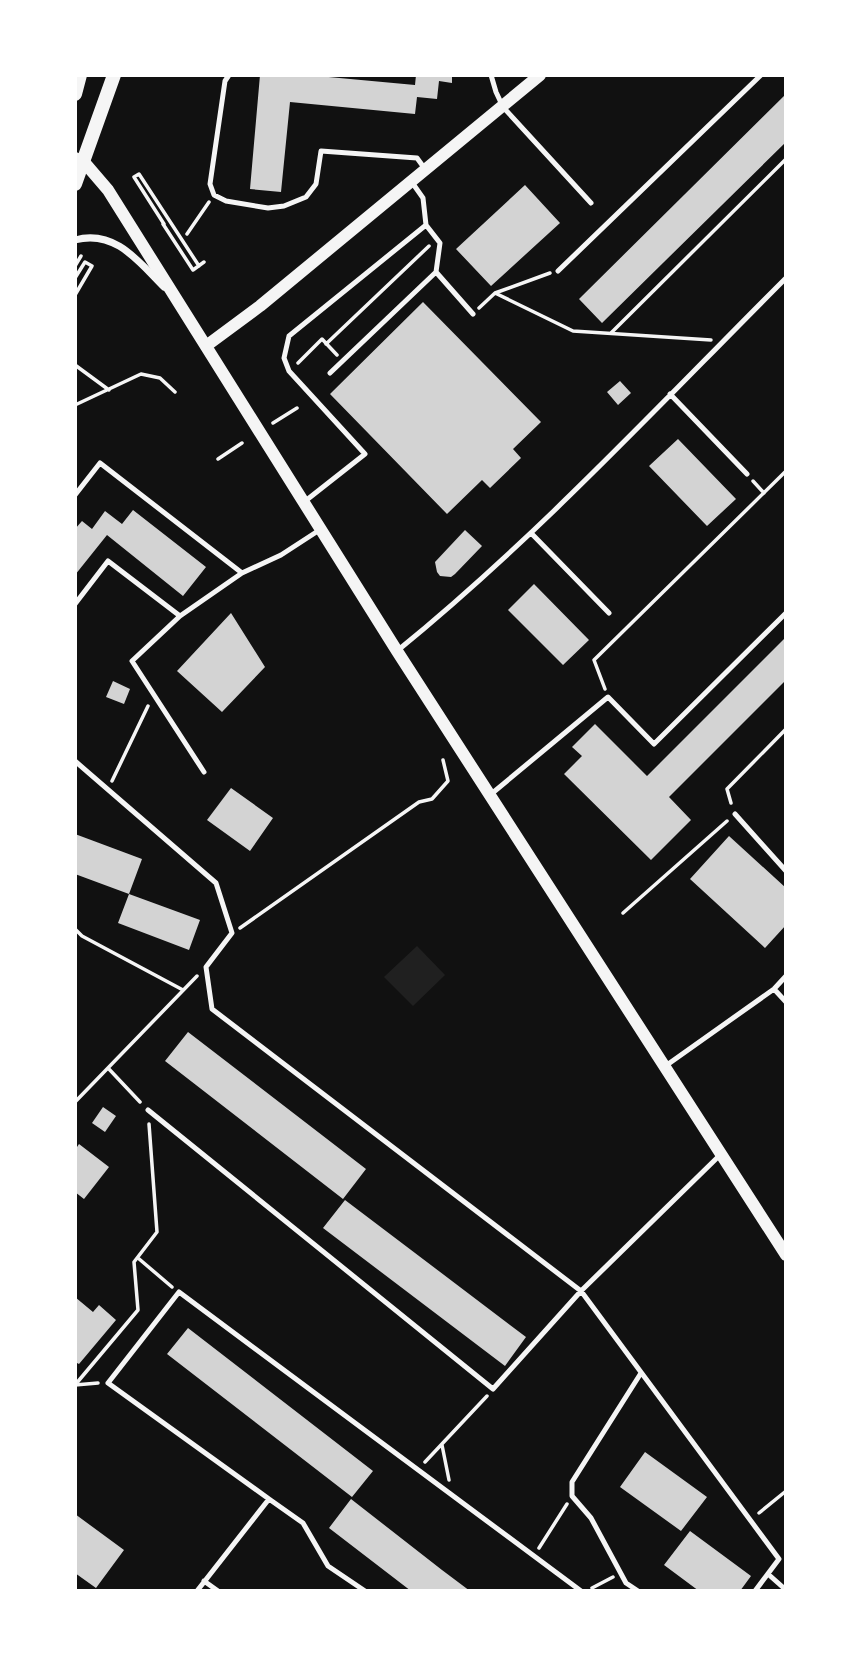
<svg xmlns="http://www.w3.org/2000/svg" width="861" height="1666" viewBox="0 0 861 1666" font-family="Overpass,sans-serif">
<style>
.green{fill:#202020}
.building{fill:#d3d3d3}
.lines{fill:none;stroke-linecap:round;stroke-linejoin:round}
.path{stroke:#f5f5f5;stroke-width:3.5}
.service{stroke:#f5f5f5;stroke-width:5}
.minor{stroke:#f5f5f5;stroke-width:7}
.tertiary{stroke:#f5f5f5;stroke-width:12}
.secondary{stroke:#f5f5f5;stroke-width:14}
</style>
<rect width="100%" height="100%" fill="#111"/>
<path class="green" d="M 417,946 L 445,975 L 413,1006 L 384,977 Z"/>
<path class="building" d="M 260,75 L 307,75 L 415,85 L 416,75 L 452,75 L 452,83 L 439,81 L 437,99 L 417,97 L 415,114 L 290,102 L 281,192 L 250,189 Z
M 786,94 L 786,142 L 602,323 L 579,299 Z
M 525,185 L 560,223 L 491,286 L 456,249 Z
M 423,302 L 541,422 L 513,449 L 521,458 L 490,488 L 482,480 L 447,514 L 330,394 Z
M 620,381 L 631,393 L 618,405 L 607,392 Z
M 678,439 L 736,499 L 707,526 L 649,466 Z
M 133,510 L 206,567 L 183,596 L 107,535 L 75,575 L 75,529 L 82,521 L 92,529 L 105,511 L 122,524 Z
M 465,530 L 482,546 L 455,574 L 451,577 L 440,576 L 437,572 L 435,562 Z
M 534,584 L 589,640 L 563,665 L 508,610 Z
M 231,613 L 265,667 L 222,712 L 177,671 Z
M 786,637 L 786,680 L 669,797 L 691,820 L 651,860 L 564,774 L 582,756 L 572,747 L 595,724 L 647,776 Z
M 113,681 L 130,689 L 124,704 L 106,697 Z
M 231,788 L 273,818 L 250,851 L 207,820 Z
M 75,834 L 142,859 L 129,894 L 75,874 Z
M 729,836 L 786,888 L 786,925 L 765,948 L 690,879 Z
M 129,894 L 200,920 L 189,950 L 118,923 Z
M 188,1032 L 366,1169 L 343,1199 L 165,1061 Z
M 103,1107 L 116,1116 L 105,1132 L 92,1123 Z
M 79,1144 L 109,1167 L 84,1199 L 75,1192 L 75,1150 Z
M 345,1200 L 526,1337 L 505,1366 L 323,1228 Z
M 75,1297 L 93,1312 L 99,1305 L 116,1320 L 79,1364 L 75,1362 Z
M 188,1328 L 373,1471 L 352,1497 L 167,1354 Z
M 645,1452 L 707,1497 L 681,1531 L 620,1487 Z
M 351,1499 L 442,1570 L 470,1591 L 411,1591 L 329,1528 Z
M 75,1514 L 124,1550 L 96,1588 L 75,1573 Z
M 690,1531 L 751,1576 L 740,1591 L 699,1591 L 664,1565 Z"/>
<g class="lines">
<path class="path" d="M 163,224 L 193,270 L 204,262
M 164,224 L 134,177 L 139,174 L 199,266
M 187,234 L 209,202
M 75,266 L 81,256
M 75,278 L 85,262 L 92,266 L 75,295
M 495,293 L 573,331 L 711,340
M 479,308 L 495,293 L 550,273
M 611,333 L 786,159
M 326,344 L 429,246
M 298,363 L 322,339 L 337,355
M 75,365 L 109,390
M 75,405 L 141,374 L 160,378 L 175,392
M 273,423 L 297,408
M 218,459 L 242,443
M 753,481 L 764,493
M 605,689 L 594,660 L 786,471
M 112,781 L 148,706
M 731,803 L 727,789 L 786,729
M 623,913 L 727,821
M 240,928 L 419,802 L 432,799 L 448,781 L 443,760
M 75,929 L 82,936 L 183,990
M 108,1068 L 140,1102
M 75,1102 L 197,976
M 138,1258 L 172,1287
M 75,1385 L 138,1310 L 134,1262 L 157,1232 L 149,1124
M 75,1385 L 98,1383
M 442,1445 L 449,1480
M 425,1462 L 487,1396
M 759,1513 L 786,1491
M 539,1548 L 567,1504
M 592,1588 L 613,1577"/>
<path class="service" d="M 229,75 L 225,81 L 210,184 L 214,195 L 226,201 L 268,208 L 284,206 L 306,197 L 316,184 L 321,151 L 417,158 L 425,169
M 491,75 L 496,92 L 503,107 L 591,203
M 411,181 L 423,198 L 426,225 L 440,243 L 436,272 L 473,314
M 558,271 L 761,75
M 330,373 L 436,272
M 670,394 L 747,474
M 75,495 L 100,463 L 242,573
M 304,502 L 365,454 L 289,371 L 284,358 L 289,336 L 426,225
M 531,533 L 609,613
M 75,604 L 108,561 L 180,616
M 397,651 C 536,538 659,405 786,278
M 75,761 L 216,883 L 232,933 L 206,967 L 212,1009 L 581,1291 L 720,1155
M 204,772 L 132,661 L 180,616 L 242,573 L 281,555 L 321,529
M 490,795 L 608,697 L 654,744 L 786,613
M 735,814 L 786,871
M 774,989 L 786,1002
M 664,1067 L 774,989 L 786,976
M 148,1110 L 493,1389 L 581,1291 L 779,1559 L 755,1591
M 269,1499 L 108,1383 L 179,1292 L 581,1591
M 768,1574 L 786,1590
M 204,1581 L 218,1591
M 197,1591 L 269,1499 L 303,1523 L 328,1566 L 365,1591
M 638,1591 L 626,1583 L 591,1518 L 572,1496 L 572,1482 L 641,1373"/>
<path class="minor" d="M 75,240 C 115,229 139,262 164,287"/>
<path class="tertiary" d="M 75,158 L 84,162 L 108,190 L 397,651 L 786,1255
M 206,346 L 260,306 L 540,75"/>
<path class="secondary" d="M 75,94 L 80,75
M 75,184 L 114,75"/>
</g>
<rect width="861" height="1666" fill="none" stroke="#ffffff" stroke-width="154"/>
</svg>
